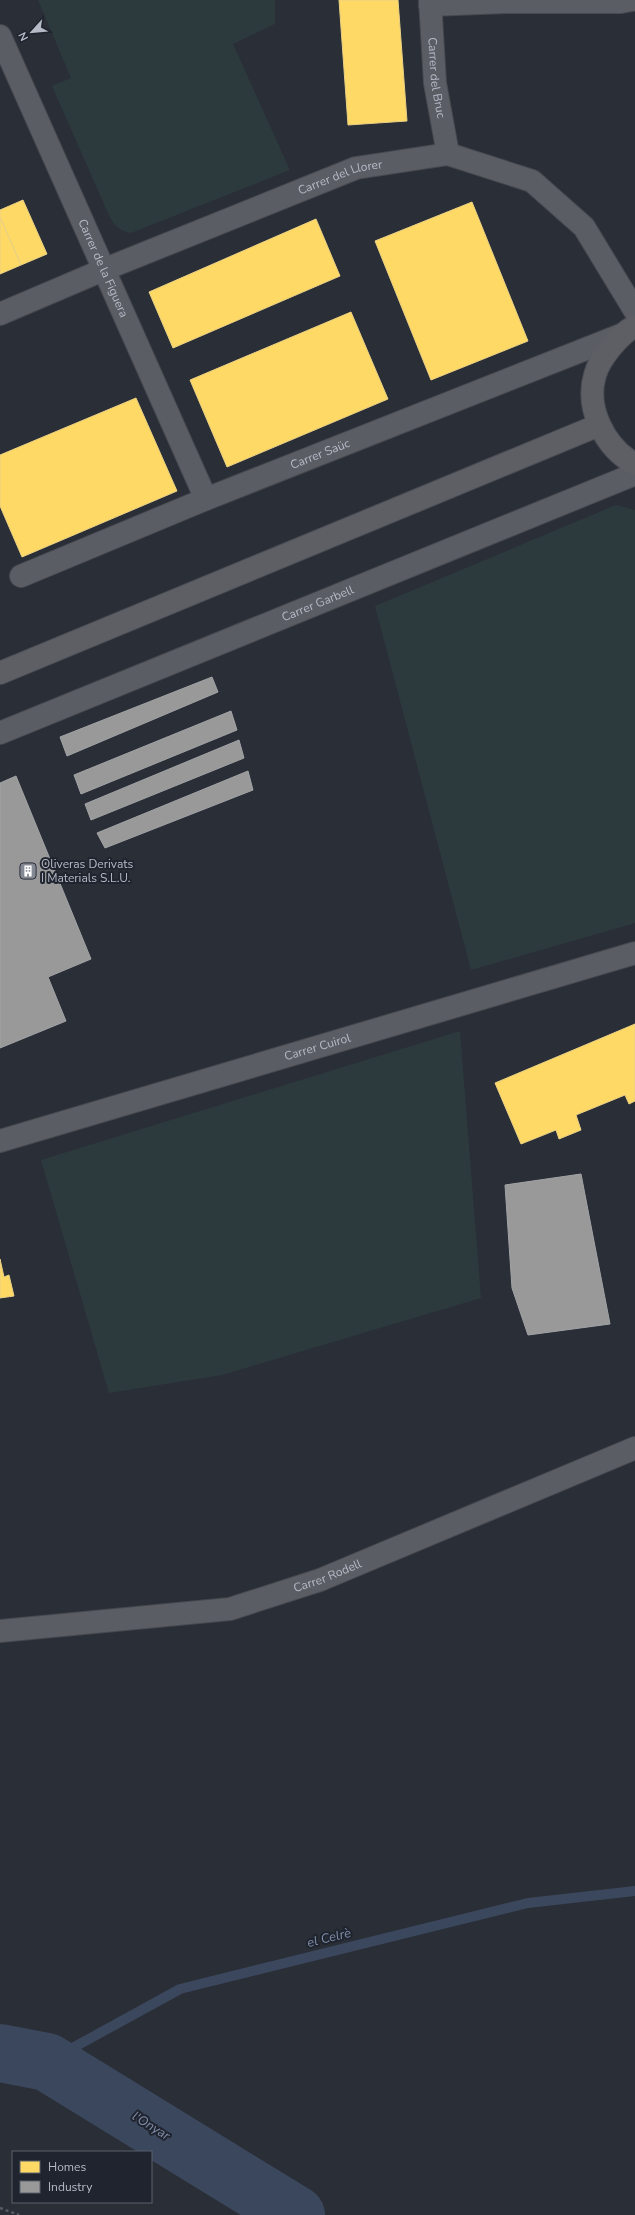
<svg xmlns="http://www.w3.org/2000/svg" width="635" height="2215" viewBox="0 0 635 2215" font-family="'Nunito Sans',sans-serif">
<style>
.green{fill:#2c3a3e}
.homes{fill:#ffd966;stroke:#e9d083}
.industry{fill:#999;stroke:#a1a3a6}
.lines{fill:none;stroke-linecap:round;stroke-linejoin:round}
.stream{stroke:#3b475d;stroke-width:10}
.river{stroke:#3b475d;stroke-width:58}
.minor-casing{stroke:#46494f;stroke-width:24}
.major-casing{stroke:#484b53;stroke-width:24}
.path{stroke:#595c61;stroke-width:2.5;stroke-dasharray:3 3;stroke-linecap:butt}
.minor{stroke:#5a5d64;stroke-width:22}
.major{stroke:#5d5f65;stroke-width:22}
.labels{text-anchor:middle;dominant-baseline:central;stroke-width:4;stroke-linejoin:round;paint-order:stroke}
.street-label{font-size:12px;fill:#b5bac6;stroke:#1f242f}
.poi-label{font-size:12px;fill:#b5bac6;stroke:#1f242f;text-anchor:start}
.water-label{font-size:13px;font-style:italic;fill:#808eaa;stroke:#1f242f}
</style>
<rect width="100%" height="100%" fill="#2a2e36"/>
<path class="green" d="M 38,0 L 275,0 L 275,24 L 233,44 L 290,170 L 131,233 C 116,230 113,223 107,211 L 52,86 L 71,78 Z
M 616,505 L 635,510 L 635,923 L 471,970 L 375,606 Z
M 460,1031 L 481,1298 L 222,1375 L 109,1393 L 41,1160 Z"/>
<path class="homes" d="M 339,0 L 398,0 L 407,121 L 348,125 Z
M 23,200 L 47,254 L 21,265 L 0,217 L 0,210 Z
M 472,202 L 528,341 L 431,380 L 375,241 Z
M 0,217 L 21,265 L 0,274 Z
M 316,219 L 340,276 L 173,348 L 149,292 Z
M 351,312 L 388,399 L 227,467 L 190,380 Z
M 136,398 L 177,491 L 22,557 L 0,506 L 0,455 Z
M 635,1024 L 635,1101 L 629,1104 L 625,1095 L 576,1115 L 581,1130 L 559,1139 L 556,1130 L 521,1144 L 495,1083 Z
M 0,1259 L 4,1277 L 9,1275 L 14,1296 L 0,1298 Z"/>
<path class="industry" d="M 212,677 L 218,692 L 67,756 L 60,737 Z
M 231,711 L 237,730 L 81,794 L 74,775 Z
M 239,740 L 244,758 L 91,820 L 85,804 Z
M 248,771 L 253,790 L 105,848 L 97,833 Z
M 16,776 L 91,959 L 48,977 L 66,1021 L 0,1048 L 0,783 Z
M 581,1174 L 610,1324 L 528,1335 L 512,1288 L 505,1185 Z"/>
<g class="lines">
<path class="stream" d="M 47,2062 L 180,1989 L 528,1903 L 635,1891"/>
<path class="river" d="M 0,2053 L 47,2062 L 296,2215"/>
<g class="minor-casing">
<g id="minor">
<path id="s1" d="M 430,0 L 435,83 L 448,154"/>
<path d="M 430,5 L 506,2 L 621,2 L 632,0"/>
<path id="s2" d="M 0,36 L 206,499"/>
<path id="s3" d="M 0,314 L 103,270 L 356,168 L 448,154 L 532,181 L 584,227 L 635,311"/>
<path id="s4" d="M 21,576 L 206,499 L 621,335"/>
<path id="s5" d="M 0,733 L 635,474"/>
<path id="s6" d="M 0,1141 L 635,953"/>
<path id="s7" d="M 0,1631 L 230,1609 L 320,1580 L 635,1448"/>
</g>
</g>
<g class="major-casing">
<path id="major" d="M 635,326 C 625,331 619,338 612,346 C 605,355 598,363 595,375 C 585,408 605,448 635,464
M 0,673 L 599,425"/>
</g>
<path class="path" d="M 0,2208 L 19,2215"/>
<use href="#minor" class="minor"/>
<use href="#major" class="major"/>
</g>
<defs>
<g id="building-square" transform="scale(0.9)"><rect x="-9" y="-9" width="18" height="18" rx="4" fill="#848994" stroke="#1f242f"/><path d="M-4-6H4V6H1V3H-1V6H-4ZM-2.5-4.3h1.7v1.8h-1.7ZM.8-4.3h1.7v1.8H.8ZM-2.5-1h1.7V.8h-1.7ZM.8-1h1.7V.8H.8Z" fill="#fff"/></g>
</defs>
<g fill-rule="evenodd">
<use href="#building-square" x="28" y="871"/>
</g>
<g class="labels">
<g class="street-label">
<text stroke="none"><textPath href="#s1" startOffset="78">Carrer del Bruc</textPath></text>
<text stroke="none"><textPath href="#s3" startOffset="367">Carrer del Llorer</textPath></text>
<text stroke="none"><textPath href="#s2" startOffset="254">Carrer de la Figuera</textPath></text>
<text stroke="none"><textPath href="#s4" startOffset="323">Carrer Saüc</textPath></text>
<text stroke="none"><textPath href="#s5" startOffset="343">Carrer Garbell</textPath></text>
<text stroke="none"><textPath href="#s6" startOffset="331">Carrer Cuirol</textPath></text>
<text stroke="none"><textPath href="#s7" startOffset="334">Carrer Rodell</textPath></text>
</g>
<g class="poi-label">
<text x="41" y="864">Oliveras Derivats<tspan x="41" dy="14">I Materials S.L.U.</tspan></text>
</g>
<g class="water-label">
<text transform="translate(329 1938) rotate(-14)">el Celrè</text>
<text transform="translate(151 2126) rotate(32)">l'Onyar</text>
</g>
</g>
<rect x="12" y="2151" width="140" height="52" fill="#1f242f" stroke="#5b606b"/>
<rect x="20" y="2161" width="20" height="12" fill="#ffd966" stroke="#5b606b"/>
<text x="48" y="2171" font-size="12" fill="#b5bac6">Homes</text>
<rect x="20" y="2181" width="20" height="12" fill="#999999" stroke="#5b606b"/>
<text x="48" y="2191" font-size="12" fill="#b5bac6">Industry</text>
<g transform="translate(32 32) rotate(243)" stroke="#1f242f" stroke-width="3" paint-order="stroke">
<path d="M0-3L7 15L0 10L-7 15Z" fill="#b5bac6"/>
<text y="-6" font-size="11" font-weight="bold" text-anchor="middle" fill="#b5bac6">N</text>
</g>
</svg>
